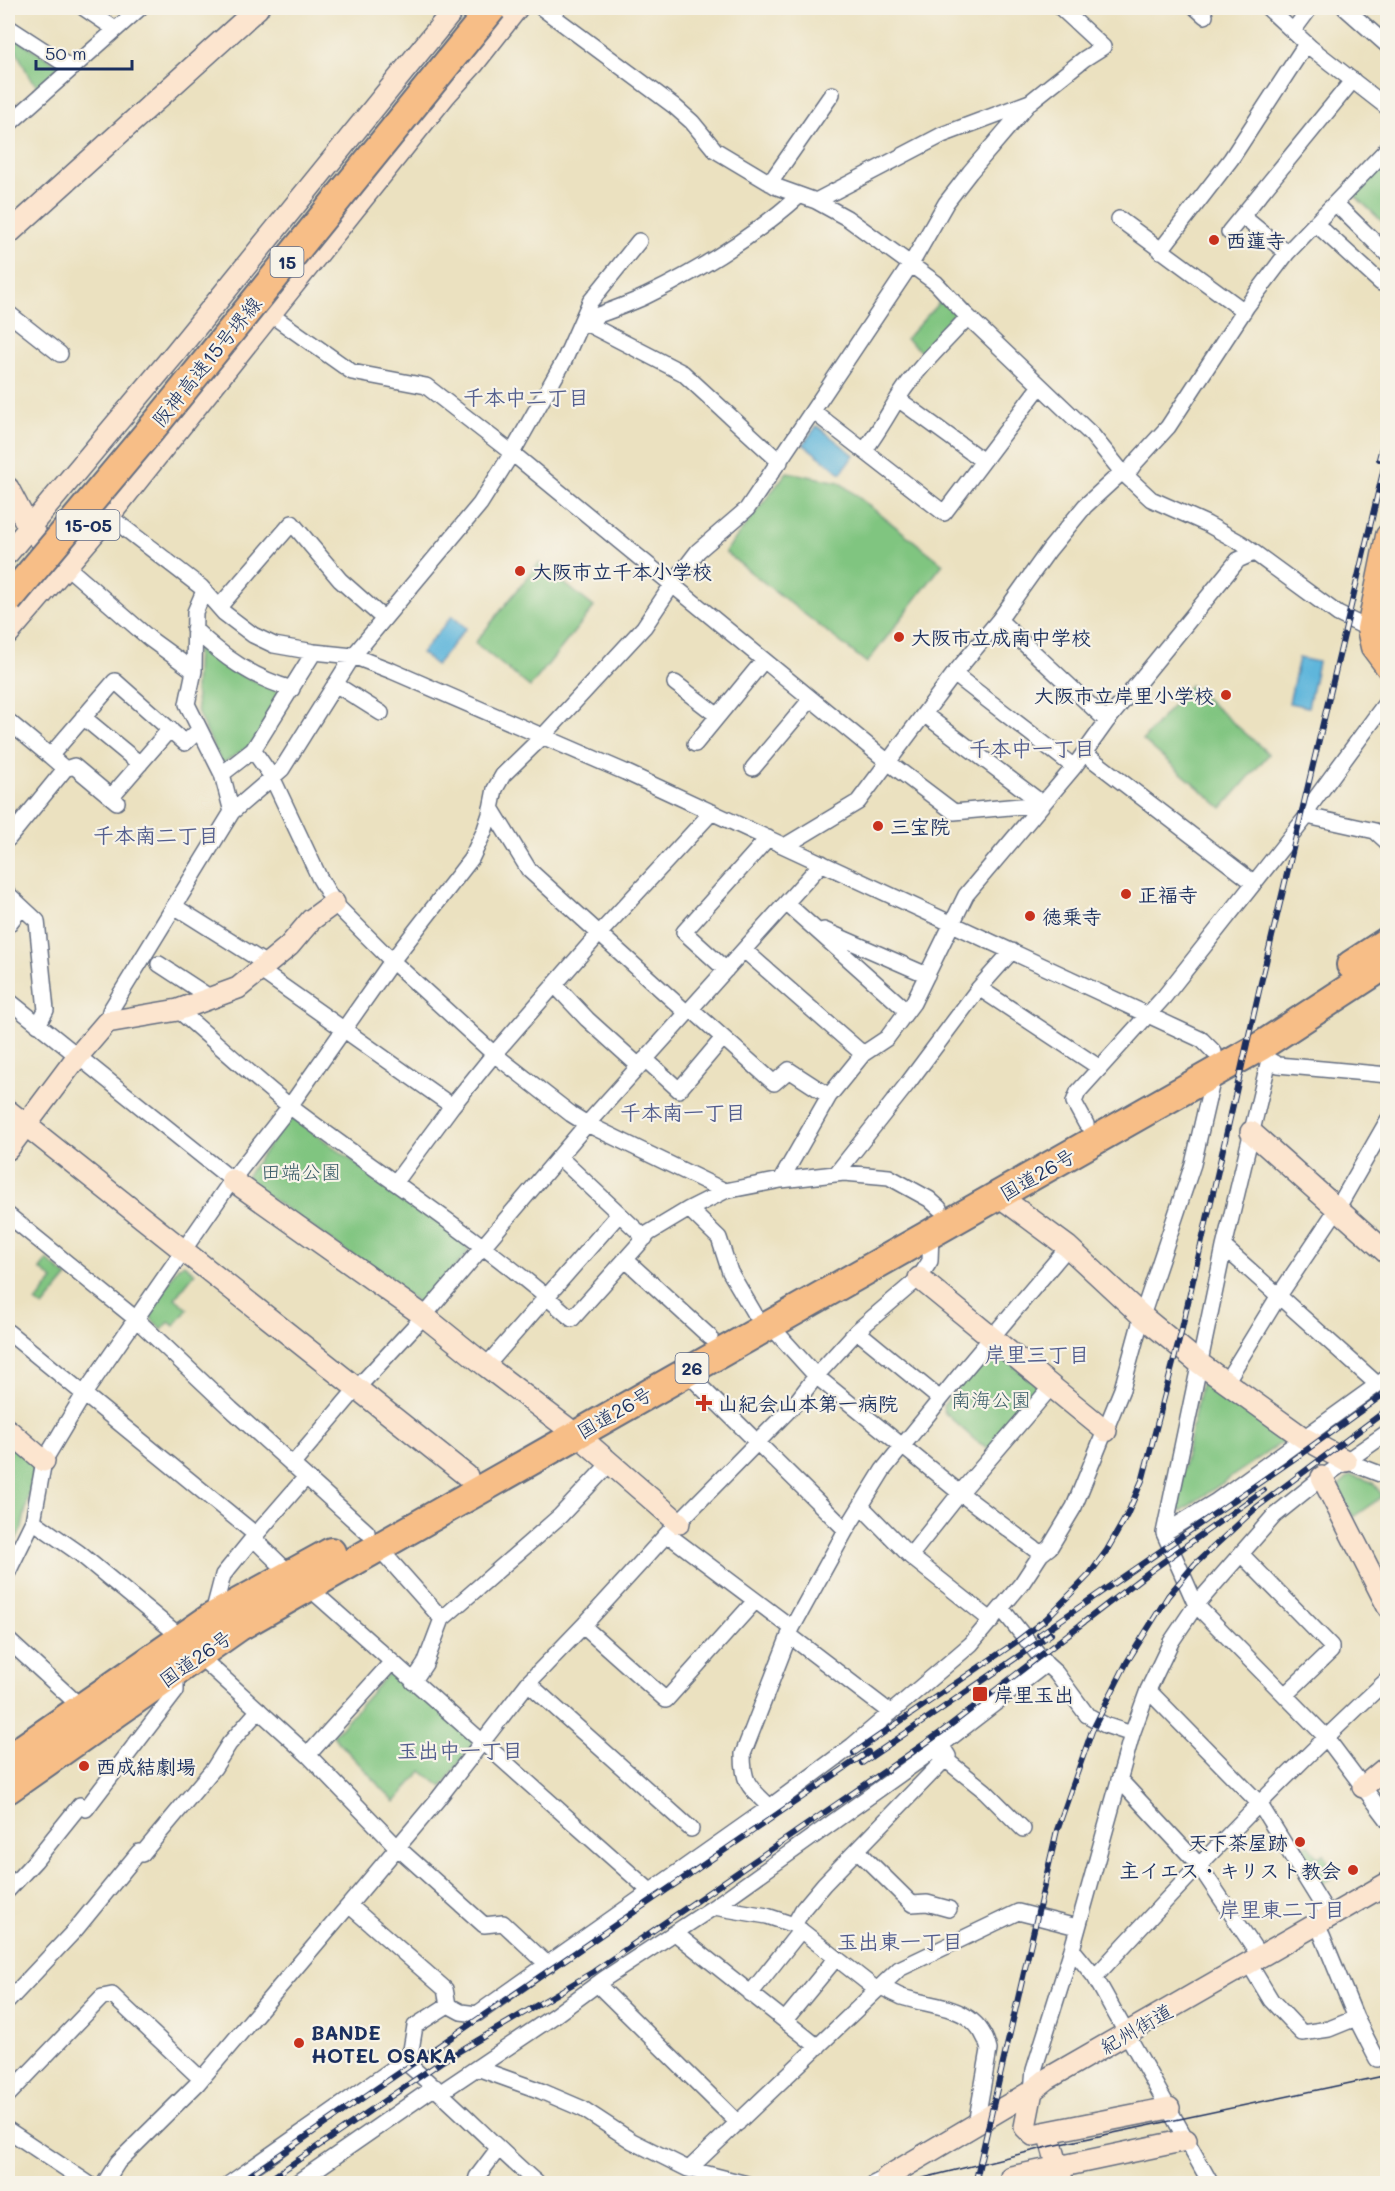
<svg xmlns="http://www.w3.org/2000/svg" width="1395" height="2191" viewBox="0 0 1395 2191" font-family="Mali,'Klee One',sans-serif">
<style>
.green{fill:#80c580;stroke:#4e7a6f;stroke-width:1.5}
.water{fill:#5eb6db;stroke:#3c729c;stroke-width:1.5}
.lines{fill:none;stroke-linecap:round;stroke-linejoin:round}
.street-casing{stroke:#646d80;stroke-width:18}
.secondary-casing{stroke:#646d80;stroke-width:24}
.primary-casing{stroke:#646d80;stroke-width:27}
.highway-casing{stroke:#646d80;stroke-width:32}
.street{stroke:#fff;stroke-width:15}
.secondary{stroke:#fce5cf;stroke-width:21}
.primary{stroke:#f7be87;stroke-width:24}
.highway{stroke:#f7be87;stroke-width:28}
.tram{stroke:#1b2f5e;stroke-width:1.5}
.rail-casing{stroke:#1b2f5e;stroke-width:6}
.rail{stroke:#f7f3e8;stroke-width:4;stroke-dasharray:11;stroke-linecap:butt}
.highway-bridge-casing{stroke:#646d80;stroke-width:32;stroke-linecap:butt}
.highway-bridge{stroke:#f7be87;stroke-width:28}
.poi-dot{fill:#c8321e;stroke:#f7f3e8;stroke-width:2}
.labels{text-anchor:middle;dominant-baseline:central;stroke-width:4.5;stroke-linejoin:round;paint-order:stroke}
.shield{fill:#f7f3e8;stroke:#5d6a87;stroke-width:1.5}
.shield-label{font-size:18px;font-weight:bold;fill:#1b2f5e}
.poi-label{font-size:20px;font-weight:bold;fill:#1b2f5e;stroke:#f7f3e8;text-anchor:start}
.street-label{font-size:20px;fill:#1b2f5e;stroke:#f7f3e8}
.park-label{font-size:20px;fill:#395c68;stroke:#f7f3e8}
.neighbourhood-label{font-size:21px;font-weight:bold;fill:#535e8e;stroke:#f7f3e8}
</style>
<rect width="100%" height="100%" fill="#f7f3e8"/>
<filter id="ink" filterUnits="userSpaceOnUse"><feTurbulence type="fractalNoise" baseFrequency=".0167" numOctaves="2"/><feDisplacementMap in="SourceGraphic" scale="12" xChannelSelector="R" yChannelSelector="G"/><feConvolveMatrix kernelMatrix="1 2 1 2 8 2 1 2 1" color-interpolation-filters="sRGB"/></filter>
<filter id="wash" filterUnits="userSpaceOnUse"><feTurbulence type="fractalNoise" baseFrequency=".008" numOctaves="4" result="noise"/><feDisplacementMap in="SourceGraphic" scale="24" xChannelSelector="R" yChannelSelector="G"/><feGaussianBlur stdDeviation="1.35" result="paint"/><feColorMatrix in="noise" values="0 0 0 0 0 0 0 0 0 0 0 0 0 0 0 0 0 1.4 0 .05"/><feComposite in="paint" operator="in"/></filter>
<g filter="url(#wash)">
<rect width="100%" height="100%" fill="#ebe1c0"/>
<path class="green" d="M 8,34 L 65,69 L 41,90 L 30,78 Z
M 1387,155 L 1387,226 L 1353,194 Z
M 944,297 L 960,315 L 925,355 L 906,339 Z
M 787,472 L 839,482 L 943,564 L 867,663 L 725,552 Z
M 539,563 L 594,607 L 530,687 L 475,643 Z
M 203,644 L 231,670 L 282,693 L 253,744 L 222,764 L 198,714 L 195,690 L 197,647 Z
M 1190,685 L 1269,754 L 1222,808 L 1143,740 Z
M 295,1119 L 466,1243 L 468,1252 L 426,1302 L 419,1303 L 248,1182 L 247,1175 L 288,1120 Z
M 47,1260 L 68,1277 L 43,1307 L 36,1302 L 53,1280 L 40,1269 Z
M 184,1264 L 195,1273 L 175,1298 L 188,1309 L 174,1326 L 169,1322 L 162,1330 L 153,1321 L 149,1312 L 178,1267 Z
M 990,1350 L 995,1350 L 1037,1385 L 1037,1393 L 990,1449 L 976,1441 L 944,1412 L 943,1406 Z
M 1202,1380 L 1283,1435 L 1284,1441 L 1181,1511 L 1175,1506 Z
M 8,1442 L 30,1461 L 34,1469 L 22,1528 L 8,1555 Z
M 1351,1475 L 1372,1482 L 1383,1496 L 1353,1517 L 1338,1487 Z
M 393,1668 L 475,1740 L 442,1787 L 422,1771 L 395,1802 L 333,1736 Z
M 1309,1844 L 1318,1857 L 1324,1854 L 1337,1875 L 1321,1885 L 1299,1851 Z"/>
<path class="water" d="M 817,426 L 854,455 L 841,473 L 803,444 Z
M 452,616 L 466,628 L 436,665 L 421,653 Z
M 1299,658 L 1318,662 L 1308,707 L 1289,703 Z"/>
</g>
<g filter="url(#ink)">
<g class="lines">
<g class="street-casing">
<path id="street" d="M 84,8 L 115,29
M 542,8 L 674,106 L 692,122 L 715,150 L 777,187 L 816,201 L 847,218 L 936,283 L 964,313 L 1092,435 L 1122,472 L 1151,499 L 1207,524 L 1241,543 L 1338,614 L 1369,629
M 1196,8 L 1205,16
M 1268,8 L 1311,48 L 1388,108
M 1345,8 L 1388,46
M 8,27 L 71,68
M 1293,31 L 1310,8
M 8,125 L 140,8
M 770,183 L 832,94
M 816,201 L 942,135 L 1030,102 L 1084,59 L 1103,47 L 1061,8
M 1335,203 L 1388,255
M 1242,216 L 1287,253
M 1119,219 L 1244,311
M 1316,224 L 1381,283
M 1229,232 L 1353,80
M 1160,251 L 1231,159 L 1306,44
M 8,313 L 60,354
M 270,314 L 352,372 L 426,386 L 512,453 L 888,762 L 954,812 L 1043,804
M 582,321 C 603,313 625,306 646,296 C 700,270 754,236 799,196
M 582,321 L 683,373 L 780,462
M 898,399 L 983,461
M 814,412 L 944,513 L 1040,386
M 864,451 C 878,433 888,414 900,395 C 919,366 945,342 968,317
M 1126,476 L 1134,464 L 1168,427 L 1247,306 L 1287,253 L 1388,148
M 109,516 L 201,587 L 224,613 L 253,635 L 274,645 L 314,652 L 353,656 L 392,671 L 625,772 L 1202,1040 L 1214,1052
M 66,566 L 150,639 L 194,671
M 204,591 L 195,612 L 194,671 L 187,704 L 222,774
M 219,607 L 292,523 L 340,580 L 384,619
M 999,620 L 1107,721
M 194,629 C 223,657 253,678 292,689
M 954,674 L 1074,767
M 675,683 L 718,716
M 335,684 L 381,713
M 1388,700 L 1310,806 L 1307,816 L 1375,831 L 1388,843
M 924,714 L 1043,804
M 83,717 L 140,764
M 8,721 L 50,756
M 695,744 L 764,660
M 253,750 L 272,777 L 319,877 L 334,903 L 392,961 L 494,1054 L 571,1114 L 587,1124 L 424,1316 L 357,1388 L 292,1465
M 1084,753 L 1254,883
M 753,768 L 811,699
M 65,769 L 74,766 L 117,802
M 111,797 L 170,729
M 491,808 L 529,870 L 687,1013
M 232,812 L 222,774 L 253,750 L 314,652
M 8,839 L 65,769 L 50,756 L 115,681 L 185,743 L 199,730
M 785,846 L 858,802 L 954,674 L 999,620 L 1049,550 L 1085,506 L 1122,472
M 822,863 L 587,1124 L 725,1191 L 781,1180 L 844,1173 L 889,1177 L 929,1199 L 939,1208
M 8,894 L 37,921 L 46,1010 L 38,1025
M 786,903 L 907,1011
M 174,906 L 268,965
M 8,925 L 22,907
M 824,930 L 927,975
M 744,950 L 863,1054
M 159,964 L 211,998
M 726,970 L 684,932 L 768,838
M 261,971 L 452,1106
M 555,985 L 587,1019 L 639,1066
M 979,988 L 1100,1068
M 8,1000 L 232,1180
M 691,1009 L 774,1083 L 789,1070 L 829,1096
M 178,1010 C 216,1042 253,1077 292,1108 C 385,1178 485,1242 572,1319 L 649,1233 L 689,1209 L 725,1191
M 107,1022 L 110,1011 L 232,812 L 282,769 L 353,656 L 480,504 L 512,453 L 564,361 L 590,302 L 639,241
M 1265,1054 L 1269,1060 L 1278,1065 L 1388,1075
M 645,1059 L 679,1090 L 723,1038
M 1269,1060 L 1224,1247 L 1164,1533 L 1196,1605 L 1325,1736 L 1388,1820
M 1086,1124 L 1074,1102 L 1078,1092 L 1164,997 L 1307,816
M 559,1157 L 645,1238
M 836,1174 L 908,1083 L 979,988 L 1012,951
M 781,1180 L 829,1096 L 863,1054 L 887,1038 L 913,1003 L 966,895 L 1074,767 L 1107,721 L 1238,560 L 1254,553
M 395,1183 L 452,1106 L 494,1054 L 597,936 L 712,812
M 689,1209 L 719,1238 L 730,1272 L 754,1313
M 8,1215 L 136,1319 L 231,1409 L 367,1532
M 1224,1247 L 1377,1384
M 626,1260 L 710,1337
M 769,1324 L 816,1376 L 960,1493 L 1041,1554
M 857,1331 L 940,1399
M 8,1332 L 255,1534
M 486,1366 L 619,1214
M 686,1372 L 846,1530
M 1226,1382 L 1278,1297 L 1337,1209 L 1388,1120
M 1346,1461 L 1388,1477
M 861,1506 L 910,1556 L 992,1621
M 33,1521 L 79,1553 L 182,1638
M 1164,1533 L 1215,1502 L 1388,1377
M 667,1534 L 792,1628
M 253,1538 L 306,1477
M 378,1547 L 442,1619
M 1241,1554 L 1331,1646 L 1331,1651 L 1285,1695
M 910,1556 L 960,1493 L 1051,1387
M 8,1572 L 33,1521 L 44,1461 L 84,1394 L 232,1180 L 290,1106 L 392,961 L 471,859 L 484,832 L 490,814 L 495,789 L 503,775 L 543,736 L 644,627 L 672,585 L 698,551 L 747,509 L 911,264 L 946,203 L 970,172 L 1030,102
M 308,1587 L 650,1891
M 1001,1608 L 1046,1664 L 1056,1673 L 1087,1715 L 1105,1725 L 1132,1734
M 212,1617 L 223,1575 L 253,1538 L 290,1574
M 583,1626 L 666,1700 L 755,1601
M 789,1635 L 891,1713
M 8,1640 L 82,1708
M 199,1656 L 308,1755 L 397,1847 L 484,1925 L 503,1923 L 548,1965
M 413,1682 L 425,1664 L 442,1619 L 560,1516 L 610,1463
M 528,1683 L 691,1829
M 1148,1690 L 1259,1803 L 1329,1916
M 308,1755 L 391,1663
M 945,1759 L 985,1791 L 1023,1829
M 1119,1779 L 1198,1864 L 1259,1955
M 770,1807 C 749,1787 743,1784 743,1754 L 792,1628 L 846,1530 L 883,1470 L 960,1375 L 1068,1247
M 86,1809 L 176,1691 L 176,1672
M 857,1850 L 912,1904 L 927,1903 L 949,1909
M 142,1854 L 214,1768 L 229,1744 L 259,1710
M 8,1890 L 35,1861 L 80,1805
M 349,1905 L 445,1989 L 448,2005 L 461,2012 L 477,2014 L 770,1807 L 852,1746 L 971,1644 L 1022,1583 L 1041,1554 L 1050,1547 L 1074,1507 L 1122,1389 L 1142,1316 L 1193,1164 L 1214,1073
M 714,1907 L 767,1916 L 794,1925 L 877,1990
M 794,1925 L 803,1909 L 824,1884 L 948,1756 L 941,1745 L 1046,1664
M 675,1933 L 818,2047
M 1072,1949 L 1095,1977 L 1211,2184
M 1248,1962 L 1271,2000 L 1302,2033 L 1329,2029 L 1356,2018 L 1322,1935
M 1095,1977 C 1189,1874 1285,1774 1388,1679
M 597,1984 L 738,2123
M 881,1987 C 888,1990 895,1994 902,1997 C 936,2008 979,2005 989,2050 L 976,2124
M 750,1994 L 801,1930
M 8,2001 L 76,1929 L 139,1852
M 1356,2018 L 1377,2059
M 785,2020 L 836,1958
M 404,2061 C 451,2100 492,2144 538,2184
M 477,2068 L 541,2091 L 583,2109 L 632,2141 L 688,2169 L 747,2184
M 1032,2091 L 1034,2070 L 1072,1949 L 1132,1734 L 1148,1690 L 1171,1642 L 1196,1605 L 1274,1516 L 1315,1483 L 1388,1432
M 441,2092 L 554,2016 L 604,1979 L 714,1907 L 941,1745
M 8,2095 L 102,1997 L 112,1995 L 201,2079
M 8,2130 L 89,2184
M 689,2169 L 899,1969 L 1018,1912 L 1077,1927
M 104,2184 L 118,2162 L 198,2083 L 349,1905 L 438,1799 L 528,1683 L 583,1626 L 667,1534 L 794,1405 L 816,1376 L 857,1331 L 919,1278 L 930,1261 L 931,1234
M 229,2184 L 404,2061 L 411,2050 L 415,2026 L 448,2005
M 295,2184 L 435,2087
M 475,2184 L 477,2177 L 498,2149
M 873,2184 L 887,2177"/>
</g>
<g class="secondary-casing">
<path id="secondary" d="M 8,234 L 258,8
M 8,488 L 29,528 L 60,560
M 8,553 L 172,357 L 455,8
M 8,634 L 109,516 L 445,95 L 473,64 L 517,8
M 8,1111 L 467,1476
M 1251,1132 L 1388,1254
M 8,1149 L 77,1057 L 107,1022 L 178,1010 L 238,988 L 289,946 L 311,920 L 334,903
M 232,1180 L 424,1316 L 486,1366 L 587,1443 L 679,1523
M 999,1196 L 1068,1247 L 1142,1316 L 1199,1363 L 1302,1437 L 1346,1461
M 919,1278 L 1106,1431
M 8,1430 L 44,1461
M 1322,1477 L 1388,1607
M 1363,1787 L 1388,1766
M 1032,2091 L 1025,2127 L 1033,2135 L 1169,2108
M 1048,2133 L 1063,2184
M 887,2177 L 1032,2091 L 1047,2079 L 1388,1883
M 1010,2184 L 1011,2177 L 1186,2140"/>
</g>
<g class="primary-casing">
<path id="primary" d="M 1388,536 L 1369,629 L 1373,647 L 1388,667"/>
</g>
<g class="highway-casing">
<path id="highway" d="M 1351,965 L 1388,941
M 8,1759 L 212,1617 L 331,1552
M 8,1789 L 240,1626 L 1261,1046 L 1388,963"/>
</g>
<use href="#street" class="street"/>
<use href="#secondary" class="secondary"/>
<use href="#primary" class="primary"/>
<use href="#highway" class="highway"/>
<path class="tram" d="M 899,2184 L 1052,2146 L 1388,2075"/>
<g class="rail-casing">
<path id="rail" d="M 1379,459 L 1388,424
M 1039,1635 L 1298,1456 L 1388,1391
M 854,1753 L 1016,1642 L 1046,1619 L 1089,1575 L 1107,1550 L 1127,1515 L 1143,1478 L 1181,1333 L 1259,991 L 1388,451
M 862,1763 L 1051,1634
M 237,2184 L 868,1752
M 263,2184 L 441,2062 L 593,1972 L 940,1733 L 1149,1572 L 1264,1490
M 975,2184 L 1057,1830 L 1092,1731 L 1127,1662 L 1168,1596 L 1195,1564 L 1257,1507 L 1388,1409"/>
</g>
<use href="#rail" class="rail"/>
<g class="highway-bridge-casing">
<path id="highway-bridge" d="M 8,600 L 158,421 L 492,8"/>
</g>
<use href="#highway-bridge" class="highway-bridge"/>
</g>
</g>
<g class="poi-dot">
<circle cx="1214" cy="240" r="6"/>
<circle cx="520" cy="571" r="6"/>
<circle cx="899" cy="637" r="6"/>
<circle cx="1226" cy="695" r="6"/>
<circle cx="878" cy="826" r="6"/>
<circle cx="1126" cy="894" r="6"/>
<circle cx="1030" cy="916" r="6"/>
<path d="M701 1394h6v6h6v6h-6v6h-6v-6h-6v-6h6z"/>
<rect x="972" y="1686" width="16" height="16" rx="3"/>
<circle cx="84" cy="1766" r="6"/>
<circle cx="1300" cy="1842" r="6"/>
<circle cx="1353" cy="1870" r="6"/>
<circle cx="299" cy="2043" r="6"/>
</g>
<g class="labels">
<g class="shield">
<rect x="270.5" y="247" width="33" height="30" rx="4.5"/>
<rect x="56.5" y="510" width="63" height="30" rx="4.5"/>
<rect x="675.5" y="1353" width="33" height="30" rx="4.5"/>
</g>
<g class="shield-label">
<text x="287" y="262">15</text>
<text x="88" y="525">15-05</text>
<text x="692" y="1368">26</text>
</g>
<g class="poi-label">
<text x="1226" y="240">西蓮寺</text>
<text x="532" y="571">大阪市立千本小学校</text>
<text x="911" y="637">大阪市立成南中学校</text>
<text x="1214" y="695" text-anchor="end">大阪市立岸里小学校</text>
<text x="890" y="826">三宝院</text>
<text x="1138" y="894">正福寺</text>
<text x="1042" y="916">徳乗寺</text>
<text x="718" y="1403">山紀会山本第一病院</text>
<text x="994" y="1694">岸里玉出</text>
<text x="96" y="1766">西成結劇場</text>
<text x="1288" y="1842" text-anchor="end">天下茶屋跡</text>
<text x="1341" y="1870" text-anchor="end">主イエス・キリスト教会</text>
<text x="311" y="2032">BANDE<tspan x="311" dy="23">HOTEL OSAKA</tspan></text>
</g>
<g class="street-label">
<text transform="translate(206 361) rotate(-51)">阪神高速15号堺線</text>
<text transform="translate(1037 1174) rotate(-30)">国道26号</text>
<text transform="translate(614 1412) rotate(-30)">国道26号</text>
<text transform="translate(195 1658) rotate(-35)">国道26号</text>
<text transform="translate(1136 2028) rotate(-30)">紀州街道</text>
</g>
<g class="park-label">
<text x="301" y="1171">田端公園</text>
<text x="991" y="1399">南海公園</text>
</g>
<g class="neighbourhood-label">
<text x="526" y="396">千本中二丁目</text>
<text x="1032" y="747">千本中一丁目</text>
<text x="156" y="834">千本南二丁目</text>
<text x="683" y="1111">千本南一丁目</text>
<text x="1037" y="1353">岸里三丁目</text>
<text x="460" y="1749">玉出中一丁目</text>
<text x="1282" y="1908">岸里東二丁目</text>
<text x="900" y="1940">玉出東一丁目</text>
</g>
</g>
<rect width="1395" height="2191" fill="none" stroke="#f7f3e8" stroke-width="30"/>
<path d="M36 60v9h96v-9" fill="none" stroke="#1b2f5e" stroke-width="3"/>
<text x="45" y="60" font-size="18" fill="#1b2f5e" stroke="#f7f3e8" stroke-width="4.5" paint-order="stroke">50 m</text>
</svg>
